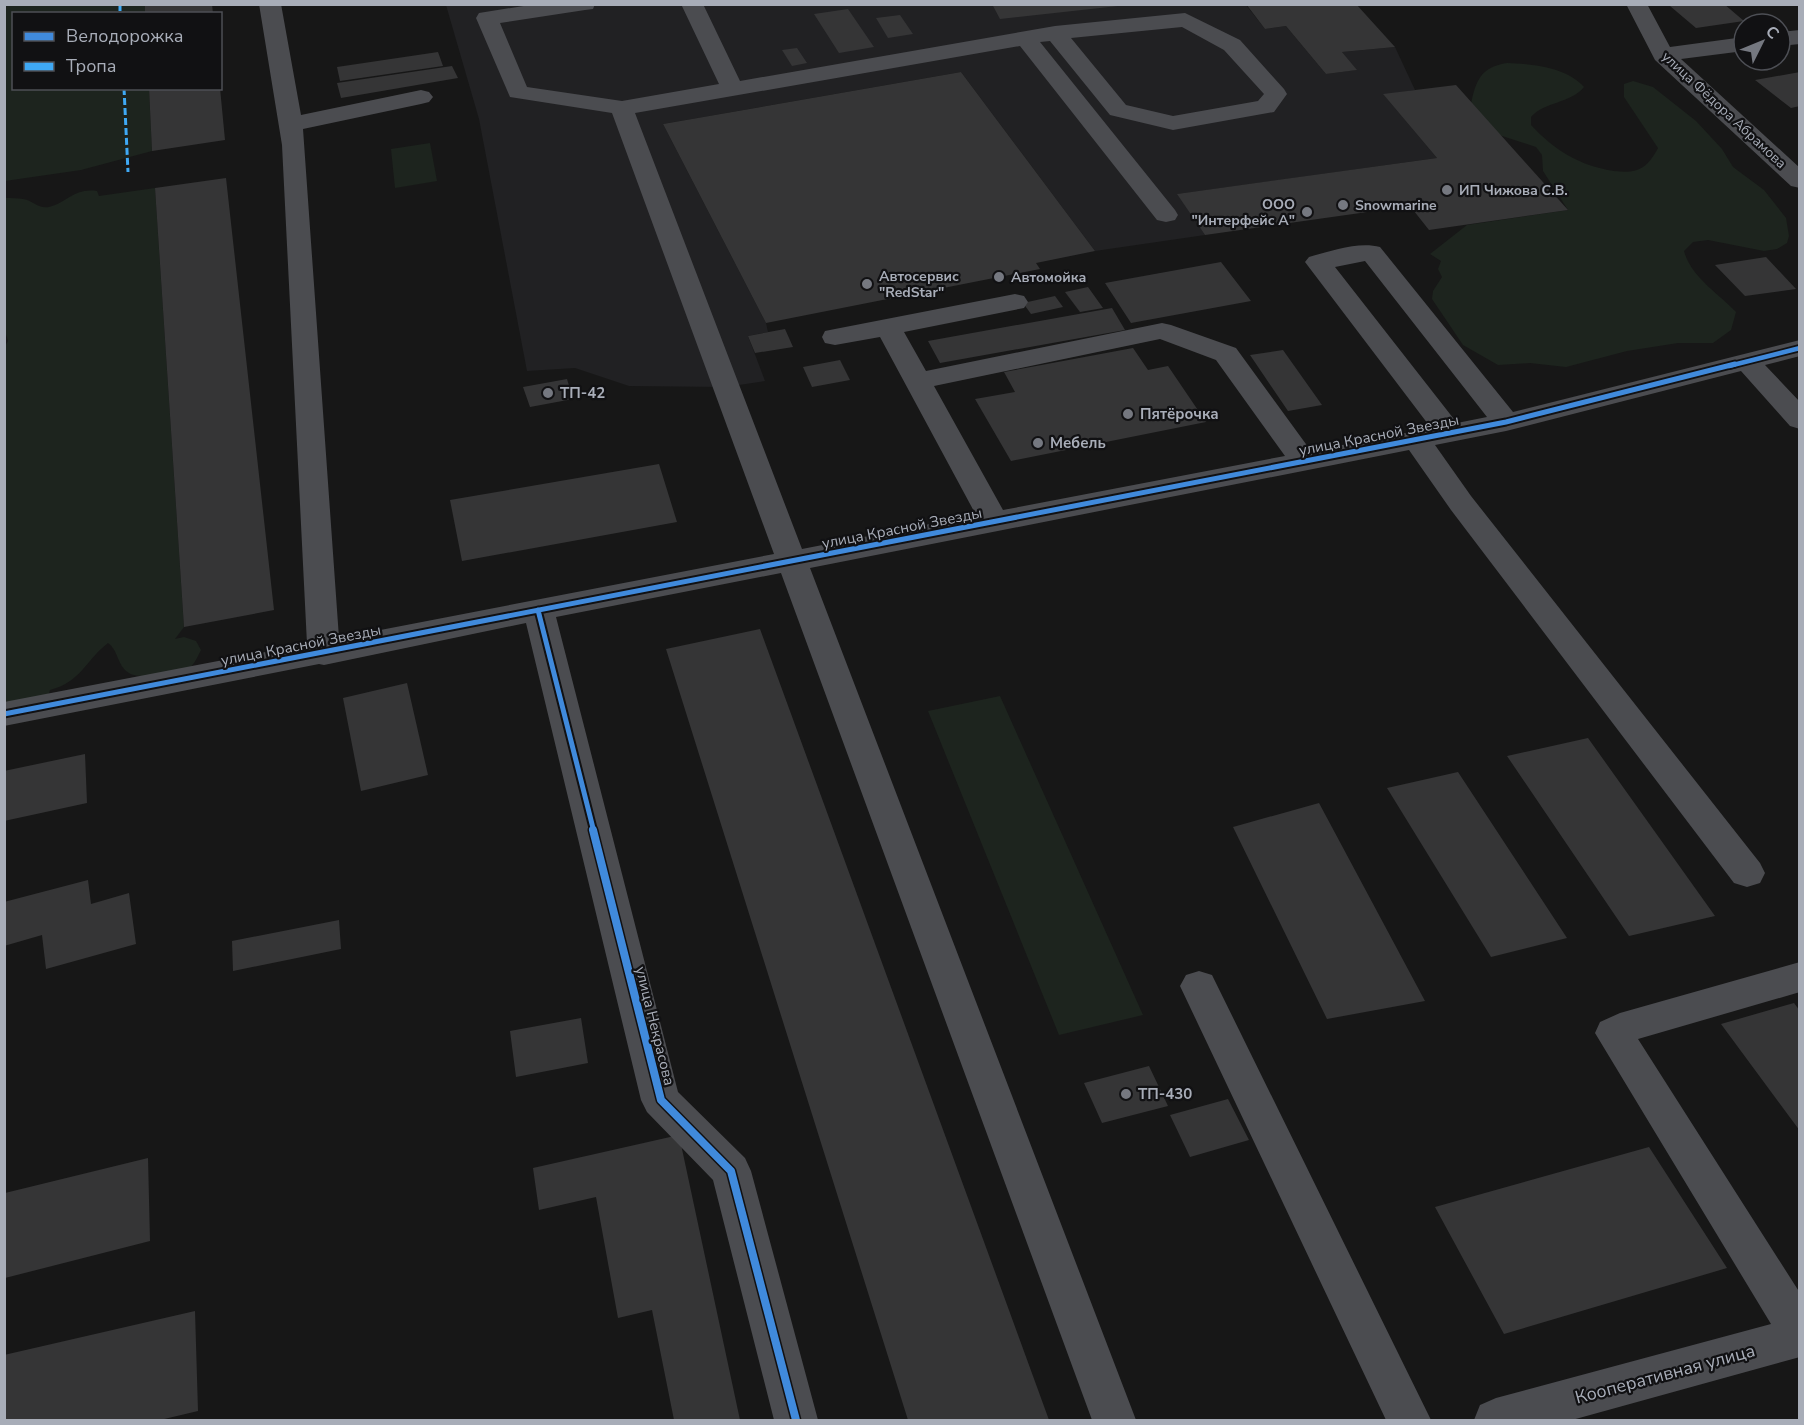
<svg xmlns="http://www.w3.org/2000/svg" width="1804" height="1425" viewBox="0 0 1804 1425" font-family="'Nunito Sans',sans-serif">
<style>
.built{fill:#212123}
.green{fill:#1d241e}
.building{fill:#353536}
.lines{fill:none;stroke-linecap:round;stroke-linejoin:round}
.minor{fill:#4b4c50;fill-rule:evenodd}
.quiet{stroke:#3fa9f5;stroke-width:3;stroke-dasharray:7 3;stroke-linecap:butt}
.cycleway-far2-casing{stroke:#111113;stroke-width:8}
.cycleway-far1-casing{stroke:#111113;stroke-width:9}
.cycleway-casing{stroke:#111113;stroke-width:11}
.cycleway-far2{stroke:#408adc;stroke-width:4.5}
.cycleway-far1{stroke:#408adc;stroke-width:5}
.cycleway{stroke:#408adc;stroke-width:8}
.poi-dot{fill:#757880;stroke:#111113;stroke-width:2}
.labels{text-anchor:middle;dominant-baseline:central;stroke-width:4.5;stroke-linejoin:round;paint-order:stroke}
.far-street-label{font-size:14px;fill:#a8adb8;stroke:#111113}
.far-poi-label{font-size:14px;font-weight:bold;fill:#a8adb8;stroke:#111113;text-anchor:start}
.poi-label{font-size:15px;font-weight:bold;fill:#a8adb8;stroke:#111113;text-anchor:start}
.street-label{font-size:15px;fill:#a8adb8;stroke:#111113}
.near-street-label{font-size:18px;fill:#a8adb8;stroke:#111113}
</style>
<rect width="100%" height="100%" fill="#171717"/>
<path class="built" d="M 446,5 L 1246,5 L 1265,29 L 1286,26 L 1326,74 L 1356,70 L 1342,52 L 1395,47 L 1415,90 L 1384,95 L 1437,158 L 1178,194 L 1205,235 L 1095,251 L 961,72 L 663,124 L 766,323 L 768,332 L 748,336 L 765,381 L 726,387 L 629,386 L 575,368 L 527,371 L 479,119 Z"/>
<path class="green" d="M 5,5 L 145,5 L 145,13 L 14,14 L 14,88 L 149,89 L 152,151 L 81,170 L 5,181 Z
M 1507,63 C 1532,64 1566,67 1584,87 C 1570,104 1545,101 1531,117 L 1531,125 C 1554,150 1580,166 1614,171 C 1637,174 1647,169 1658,148 L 1624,97 L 1624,84 L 1633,81 L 1653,87 L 1696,121 L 1722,149 L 1733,167 L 1764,190 L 1786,218 L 1789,236 L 1787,243 L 1777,249 L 1764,251 L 1708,240 L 1693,242 L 1684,251 C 1691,277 1719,294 1736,312 L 1731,330 L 1713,343 L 1678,343 L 1627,351 L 1566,367 L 1530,363 L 1498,365 L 1463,345 L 1432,299 L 1433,291 L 1442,277 L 1438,269 L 1441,261 L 1430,254 L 1467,225 L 1568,210 L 1543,171 L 1542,155 L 1536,147 L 1496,134 L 1471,104 C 1476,80 1481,67 1507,63 Z
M 430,143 L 437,181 L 395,188 L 391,149 Z
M 155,188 L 184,627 L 175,639 L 184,637 L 196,641 L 201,650 C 197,658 192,669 184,672 C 174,675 137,679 129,673 C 117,666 119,651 108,643 C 85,661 81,682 50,690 L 48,696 L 5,702 L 4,348 L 8,341 L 4,328 L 5,198 C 11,198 17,198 23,199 C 34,201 38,209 49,207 C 69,202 73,188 97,191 L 99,196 Z
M 1000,696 L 1143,1015 L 1059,1035 L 928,711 Z"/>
<path class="building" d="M 145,4 L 212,4 L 213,14 L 145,14 Z
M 992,4 L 1118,4 L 1118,6 L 1000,19 Z
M 1246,4 L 1356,4 L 1395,47 L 1342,52 L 1357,70 L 1326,74 L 1286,26 L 1265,29 Z
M 1681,4 L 1724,4 L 1744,21 L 1696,28 L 1670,6 Z
M 848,9 L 874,47 L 839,53 L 814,14 Z
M 900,15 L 913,34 L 888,38 L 876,18 Z
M 797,48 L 807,63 L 792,66 L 782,50 Z
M 438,52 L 443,66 L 340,81 L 337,67 Z
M 452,66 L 458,78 L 341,98 L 337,83 Z
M 961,72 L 1095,251 L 1036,263 L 1040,269 L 766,323 L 663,124 Z
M 1800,72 L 1800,106 L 1791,108 L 1755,80 Z
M 1456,85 L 1568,210 L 1429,230 L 1410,206 L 1205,235 L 1177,194 L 1437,158 L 1383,94 Z
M 149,88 L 220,88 L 225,140 L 152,151 Z
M 226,178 L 274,610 L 184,627 L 155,188 Z
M 1766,257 L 1796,289 L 1745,296 L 1715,265 Z
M 1221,262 L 1251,301 L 1131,323 L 1105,283 Z
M 1088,287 L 1103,308 L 1080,312 L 1065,292 Z
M 1055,296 L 1063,307 L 1031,314 L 1023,303 Z
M 1112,308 L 1125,330 L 940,363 L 928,341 Z
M 785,329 L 793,347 L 755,353 L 748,336 Z
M 1133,348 L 1148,370 L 1168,366 L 1206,422 L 1011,461 L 975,399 L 1015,392 L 1004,372 Z
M 1283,350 L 1322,405 L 1288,411 L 1250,355 Z
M 840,360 L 850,380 L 812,387 L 803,367 Z
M 567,379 L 573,399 L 530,407 L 523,387 Z
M 659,464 L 677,522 L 462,561 L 450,500 Z
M 760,629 L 1010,1313 L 1049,1420 L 908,1420 L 666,649 Z
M 407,683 L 428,775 L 361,791 L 343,698 Z
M 1588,738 L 1715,916 L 1629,936 L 1507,756 Z
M 85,754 L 87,803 L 4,821 L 4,771 Z
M 1458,772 L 1567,938 L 1491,957 L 1387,788 Z
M 1319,803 L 1425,1001 L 1327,1019 L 1233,827 Z
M 88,880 L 91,904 L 129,893 L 136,944 L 46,969 L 42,935 L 4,946 L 4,902 Z
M 339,920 L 341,949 L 233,971 L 232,941 Z
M 1794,1003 L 1800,1011 L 1800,1131 L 1721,1024 Z
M 581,1018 L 588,1063 L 516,1077 L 510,1031 Z
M 1149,1066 L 1168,1106 L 1102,1123 L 1084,1083 Z
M 1228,1099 L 1249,1140 L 1190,1157 L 1170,1115 Z
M 679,1135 L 740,1420 L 674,1420 L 652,1310 L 618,1318 L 596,1197 L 539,1210 L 533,1168 Z
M 1649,1147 L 1727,1268 L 1504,1334 L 1435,1207 Z
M 148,1158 L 150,1241 L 5,1278 L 5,1193 Z
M 195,1311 L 198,1411 L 160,1420 L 4,1420 L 4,1355 Z"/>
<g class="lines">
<path class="minor" d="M 259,4 L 281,4 L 301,115 L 421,90 L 429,92 L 433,97 L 429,102 L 421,104 L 303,129 L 339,638 L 774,554 L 612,113 L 510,97 L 476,18 L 479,13 L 536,4 L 595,4 L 593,9 L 585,10 L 500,23 L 527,87 L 622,101 L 719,84 L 681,4 L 703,4 L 740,81 L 1055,26 L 1185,13 L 1240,40 L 1284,89 L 1287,94 L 1274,112 L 1173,130 L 1110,115 L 1050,41 L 1040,42 L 1175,210 L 1178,215 L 1175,220 L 1166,222 L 1157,220 L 1020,46 L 635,113 L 802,549 L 976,515 L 880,337 L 835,345 L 825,343 L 822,337 L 825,331 L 835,329 L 1015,294 L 1024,296 L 1028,302 L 1024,308 L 904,332 L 926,371 L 1162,323 L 1171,325 L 1236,348 L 1311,451 L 1431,428 L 1305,262 L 1309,257 C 1330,251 1359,241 1380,247 L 1513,412 L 1800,340 L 1800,356 L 1765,365 L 1800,402 L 1800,429 L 1790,426 L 1741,371 L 1506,431 L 1435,445 L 1471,496 L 1760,863 L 1765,873 L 1760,883 L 1747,887 L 1734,883 L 1451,510 L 1409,450 L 810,568 L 1136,1420 L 1092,1420 L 781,573 L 556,617 L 678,1092 L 745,1158 L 751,1171 L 818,1420 L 774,1420 L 713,1180 L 647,1112 L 641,1100 L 526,623 L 324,665 L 319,664 L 4,726 L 4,702 L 307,644 L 282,145 ZM 1182,27 L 1224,50 L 1264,94 L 1258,101 L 1173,116 L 1126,105 L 1071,38 ZM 1365,261 L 1487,417 L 1457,423 L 1335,267 ZM 1160,339 L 1216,360 L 1285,456 L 1003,510 L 934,386 Z
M 1626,4 L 1647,4 L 1670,47 L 1744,37 L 1744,51 L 1681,59 L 1800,168 L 1800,188 L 1791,186 L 1655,60 Z
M 1800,30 L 1800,44 L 1780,46 L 1780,32 Z
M 1800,962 L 1800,992 L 1638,1039 L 1800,1293 L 1800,1357 L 1572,1420 L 1474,1420 L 1480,1405 L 1496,1398 L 1771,1324 L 1595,1033 L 1600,1022 L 1620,1013 Z
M 1199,971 L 1212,975 L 1431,1420 L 1386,1420 L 1180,986 L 1186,975 Z"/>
<path class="quiet" d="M 120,4 L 120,14
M 124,88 L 128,172"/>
<g class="cycleway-far2-casing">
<path id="cycleway-far2" d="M 1729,366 L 1800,348"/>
</g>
<g class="cycleway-far1-casing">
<path id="cycleway-far1" d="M 538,610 L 594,832
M 4,714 L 1506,422 L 1735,364"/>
</g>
<g class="cycleway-casing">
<path id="cycleway" d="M 593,830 L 661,1100 L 731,1171 L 796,1420"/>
</g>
<use href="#cycleway-far2" class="cycleway-far2"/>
<use href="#cycleway-far1" class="cycleway-far1"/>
<use href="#cycleway" class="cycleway"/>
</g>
<g class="poi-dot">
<circle cx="1447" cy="190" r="6"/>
<circle cx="1343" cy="205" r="6"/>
<circle cx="1307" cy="212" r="6"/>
<circle cx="999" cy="277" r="6"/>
<circle cx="867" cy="284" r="6"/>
<circle cx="548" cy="393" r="6"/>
<circle cx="1128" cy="414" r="6"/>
<circle cx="1038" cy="443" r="6"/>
<circle cx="1126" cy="1094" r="6"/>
</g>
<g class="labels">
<g class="far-street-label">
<text transform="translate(1724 110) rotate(43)">улица Фёдора Абрамова</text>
</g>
<g class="far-poi-label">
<text x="1459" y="190">ИП Чижова С.В.</text>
<text x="1295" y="204" text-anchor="end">ООО<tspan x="1295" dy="16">"Интерфейс А"</tspan></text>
<text x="1355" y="205">Snowmarine</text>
<text x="879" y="276">Автосервис<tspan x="879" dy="16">"RedStar"</tspan></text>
<text x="1011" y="277">Автомойка</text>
</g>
<g class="poi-label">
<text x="560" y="393">ТП-42</text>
<text x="1140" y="414">Пятёрочка</text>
<text x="1050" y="443">Мебель</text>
<text x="1138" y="1094">ТП-430</text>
</g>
<g class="street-label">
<text transform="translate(1379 435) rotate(-11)">улица Красной Звезды</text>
<text transform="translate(902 528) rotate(-11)">улица Красной Звезды</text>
<text transform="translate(301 645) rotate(-11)">улица Красной Звезды</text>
<text transform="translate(655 1026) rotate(76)">улица Некрасова</text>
</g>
<g class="near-street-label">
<text transform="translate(1665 1374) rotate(-15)">Кооперативная улица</text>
</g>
</g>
<rect width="1804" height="1425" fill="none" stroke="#a8adb8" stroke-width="12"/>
<rect x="12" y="12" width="210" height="78" fill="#111113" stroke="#4d4f55" stroke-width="1.5"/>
<rect x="24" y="32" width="30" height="9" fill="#408adc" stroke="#4d4f55" stroke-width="1.5"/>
<text x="66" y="42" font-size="18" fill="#a8adb8">Велодорожка</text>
<rect x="24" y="62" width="30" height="9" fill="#3fa9f5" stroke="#4d4f55" stroke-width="1.5"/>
<text x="66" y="72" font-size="18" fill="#a8adb8">Тропа</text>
<g transform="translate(1762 42) rotate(47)"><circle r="28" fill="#111113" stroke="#4d4f55" stroke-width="1.5"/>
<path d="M0-4.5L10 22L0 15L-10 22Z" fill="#757880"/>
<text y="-9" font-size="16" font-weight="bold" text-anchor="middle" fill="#a8adb8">С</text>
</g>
</svg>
